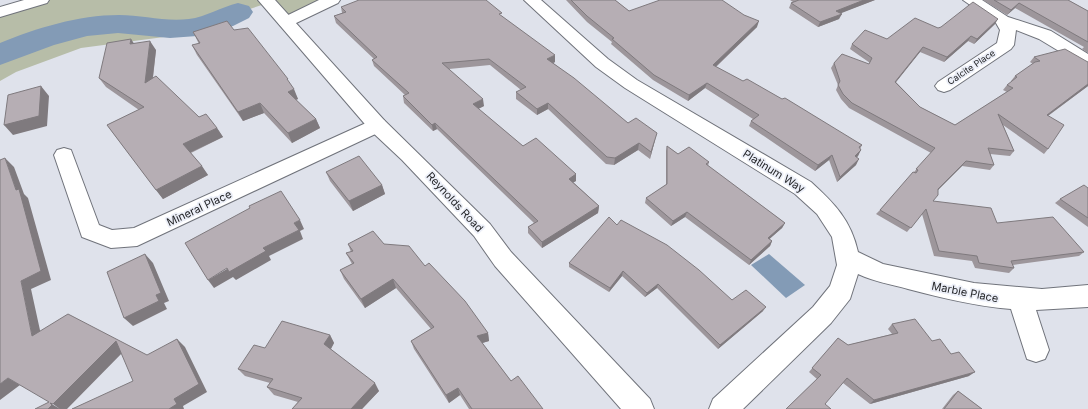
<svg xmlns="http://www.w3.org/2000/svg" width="1088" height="409" viewBox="0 0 1088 409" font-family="Inter,sans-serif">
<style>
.green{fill:#b7bda8}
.water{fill:#839bb6}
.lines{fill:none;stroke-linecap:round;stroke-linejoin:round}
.river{fill:#839bb6;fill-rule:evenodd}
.minor-casing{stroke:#70737b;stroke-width:2}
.tertiary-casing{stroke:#70737b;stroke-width:2}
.secondary-casing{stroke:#70737b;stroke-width:2}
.minor{fill:#fff;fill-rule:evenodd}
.tertiary{fill:#fff;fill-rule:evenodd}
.secondary{fill:#fff;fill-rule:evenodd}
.wall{fill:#9d969b}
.shaded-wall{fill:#7f7a7e}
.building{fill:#b6aeb4;stroke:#7f7a7e}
.labels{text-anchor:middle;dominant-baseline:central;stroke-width:3.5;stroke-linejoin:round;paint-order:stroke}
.far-street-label{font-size:9px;fill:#1f2023;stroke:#eceff8}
.street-label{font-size:11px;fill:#1f2023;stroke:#eceff8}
</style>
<rect width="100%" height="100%" fill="#dfe2eb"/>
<path class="green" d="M 41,0 L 332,0 L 286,22 L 268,3 L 164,37 L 81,48 L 16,72 L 0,81 L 0,12 Z"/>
<path class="water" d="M 769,254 L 805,285 L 786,298 L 751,265 Z"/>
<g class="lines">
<path class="river" d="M 238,3 L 249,6 L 253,12 L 249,18 L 233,26 L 197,36 L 170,38 L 118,33 L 87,36 L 54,45 L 0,65 L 0,43 C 37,28 78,15 119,15 C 142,15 165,22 189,19 C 206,17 221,7 238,3 Z"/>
<g class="minor-casing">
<path id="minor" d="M 319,0 L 340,0 L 338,3 L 292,25 L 286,27 L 280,25 L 278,22 L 280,19 Z
M 524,0 L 541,0 L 608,59 L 637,80 L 811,182 C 834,203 851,220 858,252 L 883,264 L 974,283 L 1042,289 L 1088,285 L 1088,307 L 1036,310 L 1049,350 L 1045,359 L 1036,362 L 1027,359 L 1011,309 C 975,306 942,298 908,289 C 891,284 875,282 858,274 L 850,299 L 831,323 L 743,409 L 709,409 L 713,399 L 813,307 L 830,286 L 837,265 L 832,237 L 817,214 L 795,194 L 625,88 L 596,67 Z
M 963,0 L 982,0 L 1008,17 L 1051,31 L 1088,54 L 1088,66 L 1082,65 L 1039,39 L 1016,30 L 1014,45 L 1011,49 L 950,90 L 944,92 L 938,90 L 935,86 L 938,82 L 997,43 L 1000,30 L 996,23 Z
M 377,118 L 384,120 L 387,125 L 384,130 L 137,246 L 111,248 L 82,237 L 54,155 L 57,150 L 64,148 L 71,150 L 99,225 L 112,230 L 134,228 Z"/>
</g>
<g class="tertiary-casing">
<path id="tertiary" d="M 258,0 L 275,0 L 384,120 L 490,224 L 511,252 L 650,399 L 654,409 L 621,409 L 495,266 L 474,236 L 402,160 L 370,130 Z"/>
</g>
<g class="secondary-casing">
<path id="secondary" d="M 24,0 L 49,0 L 47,3 L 0,17 L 0,7 Z"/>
</g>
<use href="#minor" class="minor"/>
<use href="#tertiary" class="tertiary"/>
<use href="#secondary" class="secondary"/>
</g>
<path class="wall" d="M 566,0 L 615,0 L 629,11 L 757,27 L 716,67 L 862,145 L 860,149 L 858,156 L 857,157 L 856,165 L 837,182 L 829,160 L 815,171 L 749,126 L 751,121 L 753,119 L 705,88 L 688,101 L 653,80 L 611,44 L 612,42 L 587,22 Z
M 790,0 L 875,0 L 840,13 L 839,19 L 818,27 L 789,8 L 791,3 L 793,2 Z
M 983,0 L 1068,0 L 1088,11 L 1088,53 L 1082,49 L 1084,47 L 1015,8 L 1007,15 Z
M 341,7 L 502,17 L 555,62 L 553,63 L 628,123 L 655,140 L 650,159 L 638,150 L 614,165 L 606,164 L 548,109 L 537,115 L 516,99 L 516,92 L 521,90 L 490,65 L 449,69 L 484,106 L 478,109 L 523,146 L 576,174 L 576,181 L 573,182 L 599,206 L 598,213 L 542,248 L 528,233 L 528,227 L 534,223 L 437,129 L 433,131 L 404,103 L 403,96 L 405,95 L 374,66 L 372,60 L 374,59 L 336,23 L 334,16 L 342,13 Z
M 995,24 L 974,44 L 968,41 L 944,62 L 920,52 L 896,82 L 920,107 L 955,125 L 1007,92 L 1003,90 L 1007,85 L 1011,82 L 1011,81 L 1015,76 L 1033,64 L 1030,62 L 1034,57 L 1088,62 L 1088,86 L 1048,116 L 1048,149 L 1044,154 L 1003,125 L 1014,151 L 1010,156 L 990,154 L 994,165 L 990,170 L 962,166 L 938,190 L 933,201 L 997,223 L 1084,252 L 1079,256 L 1013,265 L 1014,268 L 1009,273 L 975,268 L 972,261 L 934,256 L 922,214 L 907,232 L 876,214 L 880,210 L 931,153 L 849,108 L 841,99 L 836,90 L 838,85 L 831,68 L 834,63 L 869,64 L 870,63 L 850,49 L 852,44 L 887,39 L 938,28 Z
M 234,30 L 290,84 L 298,99 L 296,100 L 316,119 L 320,128 L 292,143 L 264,113 L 243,121 L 197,55 L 192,45 L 199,44 L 193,32 Z
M 134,43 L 156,50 L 153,78 L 199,117 L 217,128 L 223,137 L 191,153 L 208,175 L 163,199 L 107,125 L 139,110 L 106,87 L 99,78 Z
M 667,146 L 678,154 L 709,162 L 708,166 L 785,223 L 782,228 L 769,239 L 772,241 L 770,246 L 749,265 L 685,217 L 671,226 L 645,203 L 646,198 L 666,185 L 666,151 Z
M 326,172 L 382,185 L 385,194 L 353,211 L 330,181 Z
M 1088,188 L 1088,227 L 1055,203 L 1060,199 Z
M 617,225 L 732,300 L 763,311 L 718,349 L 657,288 L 645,297 L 622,276 L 609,292 L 569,267 L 569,263 Z
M 348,244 L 384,244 L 425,266 L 488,333 L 489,341 L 482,343 L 511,381 L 543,409 L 469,409 L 460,395 L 449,403 L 414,349 L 411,341 L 431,329 L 396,288 L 365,308 L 344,279 L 340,270 L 352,264 L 346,253 L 351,252 Z
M 892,324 L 932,341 L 951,354 L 969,376 L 870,404 L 843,383 L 786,409 L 817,379 L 809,372 L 838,338 L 848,345 L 892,334 L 888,329 Z
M 330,335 L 334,343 L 331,349 L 379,391 L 362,409 L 292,409 L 298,402 L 274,395 L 267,387 L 270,383 L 245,376 L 238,369 L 265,348 Z
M 958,391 L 982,409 L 942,409 L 953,395 Z"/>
<path class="shaded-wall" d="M 864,0 L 875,0 L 834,16 L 836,11 Z
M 1019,3 L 1015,8 L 1007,15 L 1011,10 Z
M 842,14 L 839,19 L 818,27 L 820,22 Z
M 998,19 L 995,24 L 974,44 L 977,39 Z
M 759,21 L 757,27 L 711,71 L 713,65 Z
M 971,36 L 968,41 L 944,62 L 947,57 Z
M 131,39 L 137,48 L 130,44 Z
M 150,41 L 156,50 L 151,92 L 145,83 Z
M 923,47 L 920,52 L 892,87 L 895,82 Z
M 555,55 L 555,62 L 547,66 L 547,59 Z
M 707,83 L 705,88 L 688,101 L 689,95 Z
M 1088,84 L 1088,86 L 1042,120 L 1047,115 Z
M 41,86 L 49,96 L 47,126 L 13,135 L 4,125 Z
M 294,89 L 298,99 L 292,101 L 288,92 Z
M 483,99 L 484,106 L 474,111 L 473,104 Z
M 260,103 L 264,113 L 243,121 L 238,112 Z
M 548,103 L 548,109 L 537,115 L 537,109 Z
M 316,119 L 320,128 L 292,143 L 288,133 Z
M 435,123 L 437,129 L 433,131 L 432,125 Z
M 217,128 L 223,137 L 189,153 L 183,144 Z
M 657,133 L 655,140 L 650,159 L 651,152 Z
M 639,143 L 638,150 L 614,165 L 615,158 Z
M 861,150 L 858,156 L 852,162 L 855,156 Z
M 832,155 L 829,160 L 815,171 L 818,165 Z
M 5,158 L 14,167 L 24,194 L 28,198 L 51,280 L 31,289 L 43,344 L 32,336 L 21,281 L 16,190 Z
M 859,159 L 856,165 L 837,182 L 840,177 Z
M 966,161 L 962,166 L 934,194 L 938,189 Z
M 202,166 L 208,175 L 163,199 L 156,190 Z
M 576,174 L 576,181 L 569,185 L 569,179 Z
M 382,185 L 385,194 L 353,211 L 349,201 Z
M 599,206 L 598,213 L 542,248 L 542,242 Z
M 687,212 L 685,217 L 671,226 L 673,221 Z
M 300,220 L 304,229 L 300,231 L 303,239 L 269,256 L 271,260 L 236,280 L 233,277 L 214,288 L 208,280 L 263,248 L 294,223 Z
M 785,223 L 782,228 L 765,243 L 768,238 Z
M 772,241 L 770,246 L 749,265 L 751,260 Z
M 145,254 L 153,263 L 169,301 L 164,303 L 167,309 L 133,326 L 124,318 L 156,295 Z
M 623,271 L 622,276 L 609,292 L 610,288 Z
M 393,279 L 396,288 L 365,308 L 361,299 Z
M 658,284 L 657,288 L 645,297 L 647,293 Z
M 766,307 L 763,311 L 718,349 L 720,345 Z
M 488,333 L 489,341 L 479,344 L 477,336 Z
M 330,335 L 334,343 L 329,352 L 324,344 Z
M 177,339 L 185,347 L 207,392 L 183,406 L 184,409 L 169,409 Z
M 116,341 L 126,349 L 67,409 L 60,409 L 53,404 Z
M 975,372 L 969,376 L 870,404 L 874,400 Z
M 8,378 L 20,385 L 0,400 L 0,384 Z
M 375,383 L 379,391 L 362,409 L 351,409 Z
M 458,388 L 460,395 L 449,403 L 446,395 Z
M 50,403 L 60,409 L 48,409 Z"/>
<path class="building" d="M 359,0 L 486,0 L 502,13 L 499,14 L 555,55 L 547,59 L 574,78 L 628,123 L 636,118 L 657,133 L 651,152 L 639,143 L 615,158 L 607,157 L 548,103 L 537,109 L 516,92 L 526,87 L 489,59 L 442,63 L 483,99 L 473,104 L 523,146 L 536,138 L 576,174 L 569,179 L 599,206 L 542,242 L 528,227 L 538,221 L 435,123 L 432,125 L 403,96 L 409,93 L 372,60 L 377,57 L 334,16 L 346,12 L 341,7 Z
M 571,0 L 615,0 L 629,11 L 660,0 L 722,0 L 744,15 L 759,21 L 713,65 L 743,81 L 747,79 L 782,99 L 785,98 L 862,145 L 859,147 L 861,150 L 855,156 L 859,159 L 840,177 L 832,155 L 818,165 L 751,121 L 759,115 L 707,83 L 689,95 L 654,75 L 612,39 L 614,38 L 587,16 Z
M 799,0 L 864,0 L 836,11 L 842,14 L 820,22 L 791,3 Z
M 994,0 L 1068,0 L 1088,11 L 1088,42 L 1019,3 L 1011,10 Z
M 973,2 L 998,19 L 977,39 L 971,36 L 947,57 L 923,47 L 895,82 L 920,107 L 955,125 L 1013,88 L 1007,85 L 1017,77 L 1015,76 L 1035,62 L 1040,61 L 1034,57 L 1065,49 L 1086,61 L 1088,62 L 1088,84 L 1047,115 L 1064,125 L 1048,149 L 998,114 L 1014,151 L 988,148 L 994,165 L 966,161 L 938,189 L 938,195 L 933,201 L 991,208 L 997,223 L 1053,217 L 1084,252 L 1011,261 L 1014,268 L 979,263 L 977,256 L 939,251 L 926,209 L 911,228 L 880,210 L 913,172 L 916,173 L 918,170 L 916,169 L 935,148 L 852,103 L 843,94 L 838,85 L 840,81 L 834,63 L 842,54 L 869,64 L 872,58 L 852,44 L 865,30 L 887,39 L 915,18 L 938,28 L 941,27 Z
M 227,21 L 234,30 L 248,28 L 288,79 L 287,79 L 294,89 L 288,92 L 316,119 L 288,133 L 260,103 L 238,112 L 192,45 L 200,43 L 193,32 Z
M 131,39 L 130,44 L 150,41 L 145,83 L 156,76 L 199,117 L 206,114 L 217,128 L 183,144 L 202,166 L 156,190 L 107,125 L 144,107 L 99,78 L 107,43 Z
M 41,86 L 39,116 L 4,125 L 8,95 Z
M 667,146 L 678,154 L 689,147 L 709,162 L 706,164 L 785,223 L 768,238 L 772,241 L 751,260 L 687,212 L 673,221 L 646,198 L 667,184 Z
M 359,156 L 382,185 L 349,201 L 326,172 Z
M 5,158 L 16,190 L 19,189 L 41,271 L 21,281 L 32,336 L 68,314 L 147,355 L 177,339 L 199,384 L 174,399 L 177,404 L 169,409 L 72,409 L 133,381 L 116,341 L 53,404 L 50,403 L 52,405 L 48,409 L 35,409 L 49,402 L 8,378 L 0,384 L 0,160 Z
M 1084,185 L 1088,188 L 1088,218 L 1060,199 Z
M 281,191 L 300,220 L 294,223 L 299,230 L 263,248 L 266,251 L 229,272 L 227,268 L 208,280 L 185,243 L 250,208 L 249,206 Z
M 609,217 L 617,225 L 621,220 L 667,245 L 699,270 L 732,300 L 746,290 L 766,307 L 720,345 L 658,284 L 647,293 L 623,271 L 610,288 L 569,263 Z
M 373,231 L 384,244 L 409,246 L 425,266 L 429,263 L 465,301 L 488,333 L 477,336 L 511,381 L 518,376 L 543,409 L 472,409 L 458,388 L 446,395 L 411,341 L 434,327 L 393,279 L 361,299 L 340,270 L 354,263 L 346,253 L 353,251 L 348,244 Z
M 145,254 L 161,293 L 156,295 L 159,301 L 124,318 L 107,272 Z
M 915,319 L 932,341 L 940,339 L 951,354 L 959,352 L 975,372 L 874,400 L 847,378 L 825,404 L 831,409 L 786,409 L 821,375 L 812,368 L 838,338 L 848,345 L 898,333 L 892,324 Z
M 282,321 L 330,335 L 324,344 L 375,383 L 351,409 L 292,409 L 302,398 L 267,387 L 273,379 L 238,369 L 254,345 L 265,348 Z
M 958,391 L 982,409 L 944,409 Z"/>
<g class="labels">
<g class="far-street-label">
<text transform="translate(971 67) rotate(-34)">Calcite Place</text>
</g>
<g class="street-label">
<text transform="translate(774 171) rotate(32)">Platinum Way</text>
<text transform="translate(455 202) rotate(47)">Reynolds Road</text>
<text transform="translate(199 208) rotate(-25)">Mineral Place</text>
<text transform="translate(965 292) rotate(11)">Marble Place</text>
</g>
</g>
</svg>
